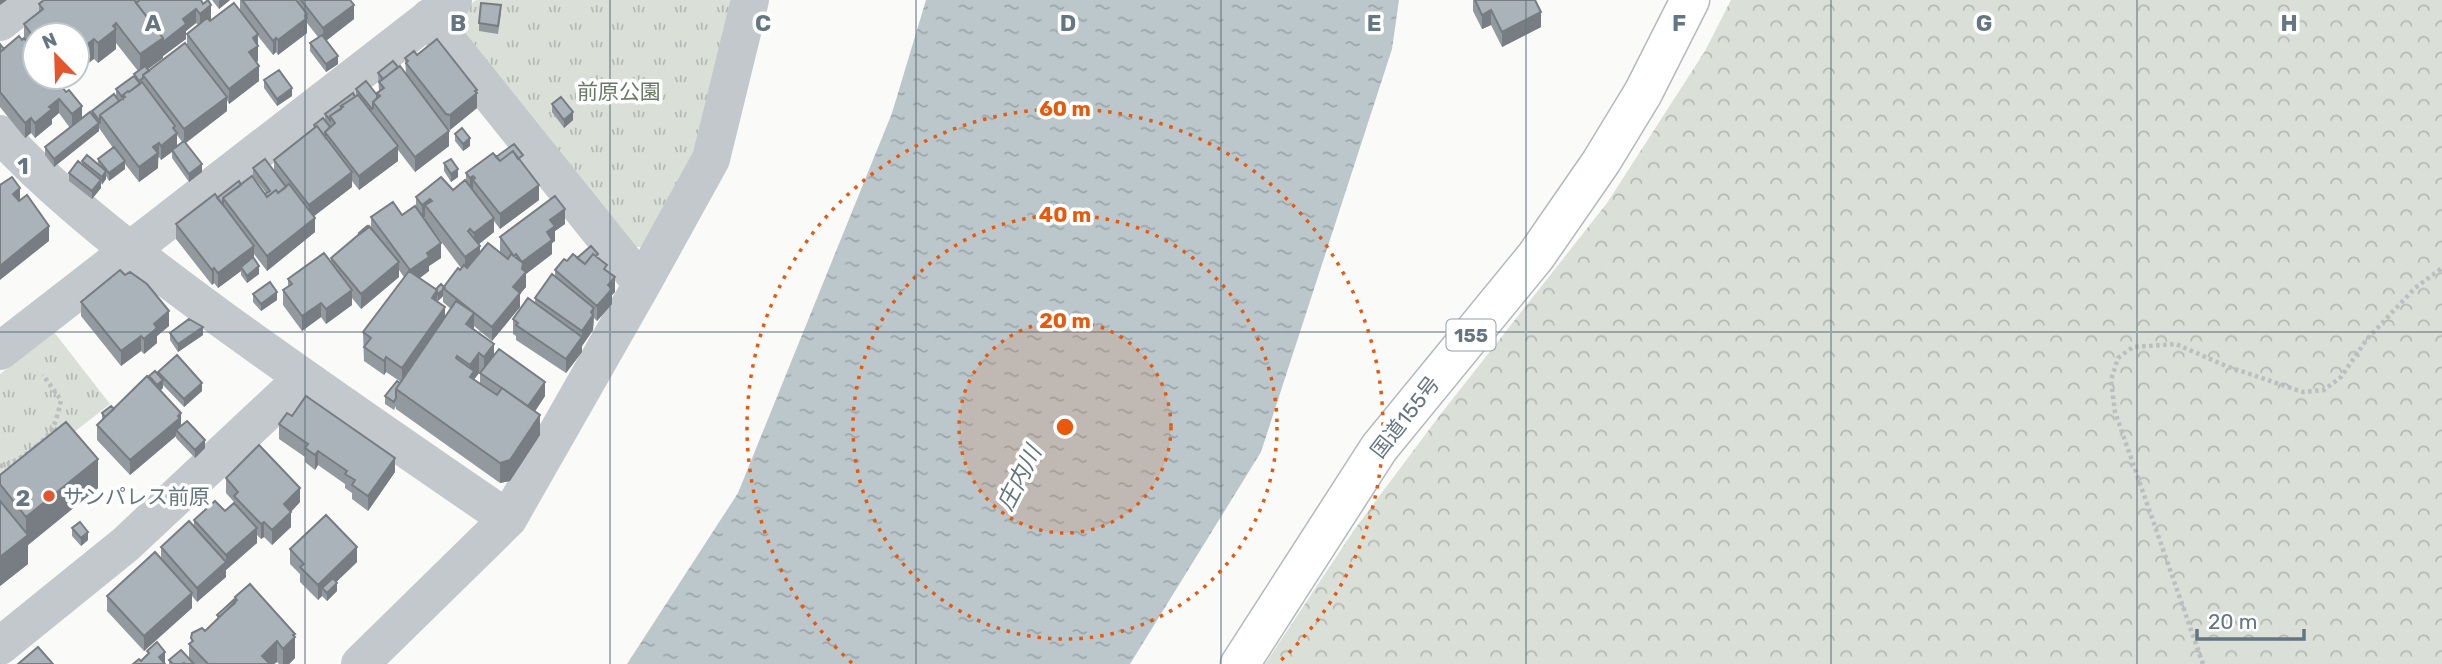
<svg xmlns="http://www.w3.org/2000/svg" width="2442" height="664" viewBox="0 0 2442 664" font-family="Rubik,'Noto Sans JP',sans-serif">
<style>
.grass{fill:url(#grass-tufts)}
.forest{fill:url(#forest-crowns)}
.water{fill:url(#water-ripples)}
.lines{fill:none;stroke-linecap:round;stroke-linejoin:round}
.trunk-casing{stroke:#b4b9bd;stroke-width:41}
.path{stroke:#bbbfc2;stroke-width:4.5;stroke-dasharray:3.5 3.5;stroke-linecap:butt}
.minor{stroke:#c3c8cc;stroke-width:38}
.trunk{stroke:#fff;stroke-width:38}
.wall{fill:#929a9f;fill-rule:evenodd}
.shaded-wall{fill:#777d82}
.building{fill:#aab3b9;stroke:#777d82;stroke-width:2}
.grid{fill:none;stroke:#657683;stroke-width:2;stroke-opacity:0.55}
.ring{fill:none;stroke:#e8590c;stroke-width:3.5;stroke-dasharray:3.5 7}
.poi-dot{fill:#e4572e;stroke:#fff;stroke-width:2.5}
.labels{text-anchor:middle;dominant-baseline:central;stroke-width:7;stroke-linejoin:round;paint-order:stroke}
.shield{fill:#fff;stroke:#939fa8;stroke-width:2}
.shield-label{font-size:19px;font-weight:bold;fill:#657683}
.park-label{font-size:21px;fill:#687a64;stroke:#fff}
.street-label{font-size:21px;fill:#657683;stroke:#fff}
.poi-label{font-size:21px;fill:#657683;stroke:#fff;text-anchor:start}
.water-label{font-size:23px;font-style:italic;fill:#60757c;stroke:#fff}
.grid-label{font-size:23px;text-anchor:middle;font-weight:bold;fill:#657683;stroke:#fff;stroke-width:7;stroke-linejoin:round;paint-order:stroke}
.centre{fill:#e8590c;stroke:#fff;stroke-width:3.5}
.ring-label{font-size:21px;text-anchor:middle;font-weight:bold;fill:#e8590c;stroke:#fff;stroke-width:7;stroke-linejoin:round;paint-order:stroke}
</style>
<defs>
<pattern id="grass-tufts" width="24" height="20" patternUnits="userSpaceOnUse" patternTransform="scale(1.75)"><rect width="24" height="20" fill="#dadfd7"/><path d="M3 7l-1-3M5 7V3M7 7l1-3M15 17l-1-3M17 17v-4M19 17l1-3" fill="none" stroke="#b4b9b4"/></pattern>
<pattern id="forest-crowns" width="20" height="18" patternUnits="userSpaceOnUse" patternTransform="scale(1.75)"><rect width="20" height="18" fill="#dadfd7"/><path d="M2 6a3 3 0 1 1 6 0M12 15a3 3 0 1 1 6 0" fill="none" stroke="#b4b9b4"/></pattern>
<pattern id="water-ripples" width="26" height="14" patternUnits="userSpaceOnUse" patternTransform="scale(1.75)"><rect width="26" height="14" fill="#bbc7cb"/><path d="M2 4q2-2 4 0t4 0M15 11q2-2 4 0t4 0" fill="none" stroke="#9ca6aa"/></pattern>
</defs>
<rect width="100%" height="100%" fill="#fafaf8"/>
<path class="grass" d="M 476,0 L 734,0 L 697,149 L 646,247 L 630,247 L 457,30 L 462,11 Z
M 54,332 L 110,404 L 0,490 L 0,374 Z"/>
<path class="forest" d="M 1731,0 L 2442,0 L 2442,664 L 1265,664 L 1354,530 L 1440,415 L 1607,203 L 1705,51 Z"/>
<path class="water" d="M 926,0 L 1399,0 L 1392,49 L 1261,452 L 1130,664 L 627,664 L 738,493 L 892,113 Z"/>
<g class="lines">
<g class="trunk-casing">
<path id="trunk" d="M 1240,664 L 1379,448 L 1536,256 L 1601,162 L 1643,93 L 1690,0"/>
</g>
<path class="path" d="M 0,466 C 16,464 47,441 53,427 C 57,419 59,409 61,400 L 43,375
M 2203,664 L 2115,412 L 2111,380 L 2118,358 L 2133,347 L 2176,344 L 2226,366 L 2303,392 L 2324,390 L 2341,377 L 2367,339 L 2415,288 L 2442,268"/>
<path class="minor" d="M 0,22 L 28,0
M 0,134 C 64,203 140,259 216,315 C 312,385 410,452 508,519
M 642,284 L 711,159 L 750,0
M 0,351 L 453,0
M 0,646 L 126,544 L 303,378
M 360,664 L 508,519 L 642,284 L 429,18"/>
<use href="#trunk" class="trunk"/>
</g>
<path class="wall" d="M 44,0 L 201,0 L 211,20 L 240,10 L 240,0 L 350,0 L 354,19 L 326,41 L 338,64 L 326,72 L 310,51 L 310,43 L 318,37 L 307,23 L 307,33 L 278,55 L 276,52 L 273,55 L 258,36 L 258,61 L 256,62 L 259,81 L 229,104 L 227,100 L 227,111 L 186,143 L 202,172 L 189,182 L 172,158 L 172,152 L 161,160 L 159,157 L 158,158 L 158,168 L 139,182 L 125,164 L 125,169 L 109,181 L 106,176 L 106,179 L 101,184 L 101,188 L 92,199 L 69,181 L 69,173 L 82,164 L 82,161 L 98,165 L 98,159 L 113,148 L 99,128 L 99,131 L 54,167 L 45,155 L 45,147 L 70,128 L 59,113 L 52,119 L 52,124 L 35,138 L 31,133 L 25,138 L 0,107 L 0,44 L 4,49 L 22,40 L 24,38 L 24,24 L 39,13 L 39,4 ZM 196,23 L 198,25 L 187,34 L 187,44 L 149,71 L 148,69 L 163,58 L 163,55 L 163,56 L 186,39 L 186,31 ZM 35,35 L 94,59 L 98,63 L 116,49 L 116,43 L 138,71 L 134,74 L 134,77 L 116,89 L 116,97 L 92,111 L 92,115 L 82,118 L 61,85 L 71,77 L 35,77 ZM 177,135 L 183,143 L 177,147 Z
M 212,0 L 230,0 L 219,9 Z
M 1473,0 L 1535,0 L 1541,27 L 1502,47 L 1491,25 L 1482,29 L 1473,11 Z
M 501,13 L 498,34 L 479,31 L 479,23 Z
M 417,55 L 477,90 L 477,108 L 450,130 L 448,129 L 449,146 L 415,172 L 398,150 L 398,161 L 359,190 L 352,181 L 352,187 L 314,216 L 315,232 L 267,271 L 254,254 L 254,259 L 259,274 L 247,283 L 241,275 L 241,271 L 218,288 L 214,283 L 212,285 L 176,239 L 176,224 L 217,198 L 241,185 L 266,193 L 253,176 L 253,168 L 274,171 L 274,160 L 314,128 L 314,125 L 325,121 L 325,114 L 356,96 L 356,89 L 377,95 L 377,93 L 379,91 L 378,73 L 398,67 L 406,74 L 405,58 Z
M 264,80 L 292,96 L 277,106 L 264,88 Z
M 552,104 L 573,120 L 564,128 L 552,112 Z
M 455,134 L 470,146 L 463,151 L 455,141 Z
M 496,157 L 523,163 L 539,200 L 500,229 L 494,221 L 494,232 L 479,244 L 480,253 L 502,254 L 500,252 L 500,237 L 565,224 L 555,231 L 555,241 L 552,243 L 552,254 L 526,274 L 526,287 L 520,294 L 520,307 L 492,341 L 474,326 L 474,329 L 494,356 L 545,396 L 535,411 L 540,435 L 510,481 L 500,483 L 396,409 L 396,406 L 394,410 L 385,404 L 385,396 L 401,382 L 386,372 L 384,375 L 364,361 L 363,332 L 404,277 L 399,270 L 399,277 L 361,309 L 352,298 L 352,305 L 326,324 L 321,317 L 302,331 L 283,305 L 283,290 L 288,287 L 288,279 L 331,262 L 331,258 L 359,235 L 359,233 L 368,228 L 371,228 L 371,217 L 402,215 L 416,209 L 416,197 L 453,190 L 466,182 L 466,173 ZM 425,217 L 425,220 L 461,268 L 444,287 L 436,289 L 420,278 L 429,271 L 429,266 L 441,258 L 423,219 ZM 443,296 L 443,302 L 451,309 L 445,318 L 438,301 ZM 479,373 L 480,374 L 480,383 L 474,379 Z
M 444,163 L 458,177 L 451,182 L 444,171 Z
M 577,258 L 598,258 L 607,271 L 615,292 L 612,295 L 612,304 L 597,321 L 594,318 L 593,330 L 582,346 L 582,352 L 566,373 L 516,340 L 516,336 L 513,334 L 513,319 L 535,303 L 535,298 L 555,277 L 555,270 L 567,261 Z
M 253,294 L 277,300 L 261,311 L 253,302 Z
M 81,302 L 169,326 L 157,336 L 157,343 L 144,354 L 141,351 L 121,366 L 81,316 Z
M 170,333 L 203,335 L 178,352 L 170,340 Z
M 158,372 L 202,391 L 184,407 L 163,385 L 163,388 L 160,391 L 181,426 L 205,448 L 195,458 L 176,438 L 176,436 L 130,475 L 97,440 L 97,425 L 102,420 L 102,413 L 114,409 L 149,379 L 149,376 L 158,375 Z
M 292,416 L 395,472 L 368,511 L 352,499 L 352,493 L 345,488 L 345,484 L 318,465 L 315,470 L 305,462 L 305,457 L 279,439 L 279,424 Z
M 0,475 L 98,488 L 28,545 L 28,564 L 0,586 Z
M 226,478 L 300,502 L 291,512 L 291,527 L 272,545 L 264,537 L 261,539 L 257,535 L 257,543 L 226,570 L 226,569 L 226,577 L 197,602 L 192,596 L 192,608 L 144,651 L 107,611 L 107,596 L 161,559 L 161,547 L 194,526 L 194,520 L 225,511 L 234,503 L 234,502 L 226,493 Z
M 72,528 L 88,540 L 81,546 L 72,536 Z
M 290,549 L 357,562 L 336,582 L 337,591 L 327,601 L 322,596 L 318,600 L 300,582 L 300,574 L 290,564 Z
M 235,597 L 295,634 L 295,658 L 289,664 L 279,664 L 277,662 L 274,664 L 169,664 L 169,660 L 189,659 L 189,644 L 191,643 L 191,638 L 205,631 L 217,619 L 217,615 Z"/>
<path class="shaded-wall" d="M 0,0 L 7,0 L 0,5 Z
M 219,0 L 230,0 L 219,9 Z
M 211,5 L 211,20 L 200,29 L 200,14 Z
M 354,5 L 354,19 L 323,43 L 323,28 Z
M 196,9 L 196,23 L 186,31 L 186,39 L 163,56 L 163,42 L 183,19 Z
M 1491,10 L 1491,25 L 1482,29 L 1482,15 Z
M 1541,12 L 1541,27 L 1502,47 L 1502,32 Z
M 307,14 L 307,33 L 278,55 L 278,40 Z
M 116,23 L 116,49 L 98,63 L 98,43 Z
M 258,34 L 258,61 L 249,67 L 249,52 L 253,38 Z
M 163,38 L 163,58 L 140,75 L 140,54 Z
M 276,38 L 276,52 L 273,55 L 273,41 Z
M 94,39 L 94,59 L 77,72 L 77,52 Z
M 338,56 L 338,64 L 326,72 L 326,64 Z
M 259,66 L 259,81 L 229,104 L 229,89 Z
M 57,77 L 71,77 L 57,88 Z
M 292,88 L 292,96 L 277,106 L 277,99 Z
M 477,90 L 477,108 L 450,130 L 450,115 Z
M 227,97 L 227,111 L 184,144 L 184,129 Z
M 59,99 L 59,113 L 52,119 L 52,124 L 35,138 L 35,123 L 49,107 Z
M 82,106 L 82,120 L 72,129 L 72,114 Z
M 573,112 L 573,120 L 564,128 L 564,120 Z
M 31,118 L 31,133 L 25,138 L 25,123 Z
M 99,123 L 99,131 L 54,167 L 54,159 Z
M 175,126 L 175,134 L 177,133 L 177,148 L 161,160 L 161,146 L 173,128 Z
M 449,131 L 449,146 L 415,172 L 415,157 Z
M 470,138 L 470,146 L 463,151 L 463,144 Z
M 159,143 L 158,168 L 139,182 L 139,167 L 153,147 Z
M 398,146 L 398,161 L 359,190 L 359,176 Z
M 125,161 L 125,169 L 109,181 L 109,173 Z
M 202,164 L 202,172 L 189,182 L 189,174 Z
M 458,169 L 458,177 L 451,182 L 451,174 Z
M 106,171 L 106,179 L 102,185 L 102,177 Z
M 352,172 L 352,187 L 309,220 L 309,205 Z
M 473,176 L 473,191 L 470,193 L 470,178 Z
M 101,180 L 101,188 L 92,199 L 92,191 Z
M 539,185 L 539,200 L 500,229 L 500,214 Z
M 20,188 L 20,203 L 13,194 Z
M 430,199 L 430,212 L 425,205 L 425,217 L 422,219 L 422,205 Z
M 565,209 L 565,224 L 555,231 L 555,241 L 552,243 L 552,254 L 526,274 L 526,287 L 520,294 L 520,307 L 492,341 L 492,327 L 513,287 L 522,262 L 547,232 L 550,220 Z
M 315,218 L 315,232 L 267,271 L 267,256 Z
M 494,218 L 494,232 L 474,248 L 474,233 Z
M 49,226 L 49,241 L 0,280 L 0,266 Z
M 441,243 L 441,258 L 429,266 L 429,271 L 410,285 L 410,270 L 427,253 Z
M 254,246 L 254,261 L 241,267 L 241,271 L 218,288 L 218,273 Z
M 480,246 L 480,261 L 465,272 L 465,257 Z
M 399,262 L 399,277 L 361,309 L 361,294 Z
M 259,266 L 259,274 L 247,283 L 247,276 Z
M 214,268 L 214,283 L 212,285 L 212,270 Z
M 615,277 L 615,292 L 612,295 L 612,304 L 597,321 L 597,306 L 608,285 Z
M 443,289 L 443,296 L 438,301 L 438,294 Z
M 352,290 L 352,305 L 326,324 L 326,309 Z
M 437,290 L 437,304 L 432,298 Z
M 277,292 L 277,300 L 261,311 L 261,304 Z
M 321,303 L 321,317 L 302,331 L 302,316 Z
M 445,307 L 445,322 L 402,382 L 402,368 Z
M 594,308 L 593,330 L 582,346 L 582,331 L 591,312 Z
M 169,311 L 169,326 L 157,336 L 157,343 L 144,354 L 144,339 L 154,324 Z
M 474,313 L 474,333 L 466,324 Z
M 203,327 L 203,335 L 178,352 L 178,344 Z
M 141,336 L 141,351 L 121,366 L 121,351 Z
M 582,337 L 582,352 L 566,373 L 566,359 Z
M 494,344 L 494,364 L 484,377 L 484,357 Z
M 479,353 L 479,373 L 470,385 L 470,365 Z
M 386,357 L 386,372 L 384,375 L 384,361 Z
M 163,380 L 163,388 L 157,393 L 157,385 Z
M 545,382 L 545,396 L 528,422 L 528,407 Z
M 202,383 L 202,391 L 184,407 L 184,399 Z
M 181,413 L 181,428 L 176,430 L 176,436 L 130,475 L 130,460 Z
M 540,415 L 540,435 L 510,481 L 500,483 L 500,463 Z
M 205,440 L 205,448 L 195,458 L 195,450 Z
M 318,451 L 318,465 L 315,470 L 315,455 Z
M 395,458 L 395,472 L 368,511 L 368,496 Z
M 98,459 L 98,488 L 28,545 L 28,564 L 0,586 L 0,557 L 26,536 L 26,517 Z
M 300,488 L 300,502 L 284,519 L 284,504 Z
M 291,512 L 291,527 L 272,545 L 272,530 Z
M 264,522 L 264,537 L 261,539 L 261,524 Z
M 257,528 L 257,543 L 226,570 L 226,555 Z
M 88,532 L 88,540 L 81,546 L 81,538 Z
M 357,547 L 357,562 L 326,592 L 322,588 L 322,596 L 318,600 L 318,585 Z
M 226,562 L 226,577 L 197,602 L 197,588 Z
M 337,583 L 337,591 L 327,601 L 327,593 Z
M 192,593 L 192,608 L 144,651 L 144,636 Z
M 295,634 L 295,658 L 289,664 L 283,664 L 283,649 Z
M 277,641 L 277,662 L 274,664 L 262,664 L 262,656 Z
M 165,652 L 165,664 L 159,657 Z"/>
<path class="building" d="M 44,0 L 134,0 L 163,38 L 140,54 L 116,23 L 113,26 L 116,29 L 98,43 L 94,39 L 77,52 L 77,35 L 35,35 L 35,39 L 24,24 L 43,9 L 39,4 Z
M 140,0 L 201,0 L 203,4 L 208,0 L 211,5 L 200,14 L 196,9 L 183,19 L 186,24 L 163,42 L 163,38 L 136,3 Z
M 242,0 L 296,0 L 307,14 L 305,16 L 307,18 L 278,40 L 276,38 L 273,41 Z
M 301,0 L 350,0 L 354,5 L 323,28 Z
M 1475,0 L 1535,0 L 1541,12 L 1502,32 L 1491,10 L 1482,15 Z
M 234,3 L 258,34 L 253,38 L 258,46 L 249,52 L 259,66 L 229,89 L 187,34 L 207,18 L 210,21 Z
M 481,3 L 501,5 L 498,26 L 479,23 Z
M 322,35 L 338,56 L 326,64 L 310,43 Z
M 19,36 L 22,40 L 24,38 L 35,53 L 35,77 L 54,77 L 66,92 L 69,90 L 82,106 L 72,114 L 59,99 L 49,107 L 52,109 L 35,123 L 31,118 L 25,123 L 0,92 L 0,52 Z
M 437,39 L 477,90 L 475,91 L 477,93 L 450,115 L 446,114 L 406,63 L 408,61 L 405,58 L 414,51 L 417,55 Z
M 185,43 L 227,97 L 184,129 L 143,75 Z
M 0,44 L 4,49 L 0,52 Z
M 393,61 L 398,67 L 383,79 L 378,73 Z
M 145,66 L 149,71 L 143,75 L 143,78 L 139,81 L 134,74 Z
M 400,66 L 449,131 L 415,157 L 373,102 L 380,96 L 377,93 L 384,88 L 379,82 Z
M 279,70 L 292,88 L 277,99 L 264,80 Z
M 134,76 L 140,84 L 129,92 L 128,91 L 123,95 L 123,98 L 116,89 Z
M 366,81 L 377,95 L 377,98 L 373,102 L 373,108 L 372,109 L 356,89 Z
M 142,82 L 175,126 L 173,128 L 177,133 L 161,146 L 159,143 L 153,147 L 158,153 L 139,167 L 100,115 L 125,97 L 123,95 L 128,91 L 129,92 Z
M 353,93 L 355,97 L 341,106 L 341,109 L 330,116 L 330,120 L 325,114 Z
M 114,94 L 119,101 L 100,115 L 100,121 L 92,111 Z
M 358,95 L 398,146 L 359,176 L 325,132 L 335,123 L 330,116 L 343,107 L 341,106 Z
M 561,97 L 573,112 L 564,120 L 552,104 Z
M 90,112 L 99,123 L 54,159 L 45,147 Z
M 323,118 L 330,127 L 325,132 L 325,137 L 317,126 L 315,127 L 314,125 Z
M 317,126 L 352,172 L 309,205 L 274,160 Z
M 462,128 L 470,138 L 463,144 L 455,134 Z
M 184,141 L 202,164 L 189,174 L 172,150 Z
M 514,144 L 523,155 L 518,159 L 513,151 L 500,161 L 496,157 Z
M 114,147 L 125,161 L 109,173 L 98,159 Z
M 513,151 L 539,185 L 500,214 L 473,180 L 475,178 L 473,176 L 470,178 L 466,173 L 493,153 L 500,161 Z
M 87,155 L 106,171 L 102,177 L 82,161 Z
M 265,159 L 286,187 L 278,193 L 276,190 L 267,197 L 265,194 L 270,191 L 253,168 Z
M 451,159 L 458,169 L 451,174 L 444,163 Z
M 78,161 L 101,180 L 92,191 L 69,173 Z
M 252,176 L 267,197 L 276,190 L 278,193 L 289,184 L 315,218 L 267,256 L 223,198 Z
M 12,177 L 20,188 L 13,194 L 19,201 L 27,195 L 49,226 L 0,266 L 0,185 Z
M 441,177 L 453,190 L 465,180 L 494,218 L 474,233 L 470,229 L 468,231 L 480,246 L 465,257 L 425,205 L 432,201 L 430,199 L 422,205 L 416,197 Z
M 239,181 L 241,185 L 223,198 L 223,205 L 217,198 Z
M 215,194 L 254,246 L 218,273 L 214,268 L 212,270 L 176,224 Z
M 555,196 L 565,209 L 550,220 L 555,226 L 547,232 L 552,240 L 522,262 L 516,254 L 514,256 L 500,237 Z
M 393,202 L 402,215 L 415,206 L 441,243 L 427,253 L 429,257 L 410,270 L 371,217 Z
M 367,226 L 368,228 L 360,234 L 359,233 Z
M 369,226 L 399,262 L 361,294 L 331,258 Z
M 488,243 L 508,259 L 511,254 L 523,263 L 522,269 L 526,272 L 513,287 L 520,293 L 492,327 L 443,288 L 458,268 L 460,270 L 464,265 L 467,268 Z
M 591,246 L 598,254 L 596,256 L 593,254 L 585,264 L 577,258 Z
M 324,253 L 352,290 L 326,309 L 321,303 L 302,316 L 283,290 L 292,284 L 288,279 Z
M 573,254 L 585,264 L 593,254 L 607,265 L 604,269 L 615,277 L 608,285 L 612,289 L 597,306 L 555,270 L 564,259 L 567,261 Z
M 253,257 L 259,266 L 247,276 L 241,267 Z
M 120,270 L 125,275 L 130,272 L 147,284 L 169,311 L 154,324 L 157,328 L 144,339 L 141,336 L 121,351 L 81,302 Z
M 409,271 L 437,290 L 432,298 L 445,307 L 402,368 L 386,357 L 384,361 L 364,347 L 371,338 L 363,332 Z
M 552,274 L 594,308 L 591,312 L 593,315 L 582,331 L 535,298 Z
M 270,282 L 277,292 L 261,304 L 253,294 Z
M 441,284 L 445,288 L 438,294 L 436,289 Z
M 528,298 L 582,337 L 566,359 L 516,325 L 518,323 L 513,319 Z
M 456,301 L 474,313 L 466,324 L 494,344 L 484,357 L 479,353 L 470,365 L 457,356 L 456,358 L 474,371 L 470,377 L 497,395 L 502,388 L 540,415 L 510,460 L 500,463 L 396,389 Z
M 189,319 L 203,327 L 178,344 L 170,333 Z
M 499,349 L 545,382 L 528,406 L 480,373 Z
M 177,355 L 202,383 L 184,399 L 158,372 Z
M 155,371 L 163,380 L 157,385 L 149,376 Z
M 147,376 L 181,413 L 178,416 L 180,418 L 130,460 L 97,425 Z
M 397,381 L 400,383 L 396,389 L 396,398 L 394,402 L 385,396 Z
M 306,396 L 395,458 L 368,496 L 352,485 L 355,480 L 345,474 L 347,471 L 318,451 L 315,455 L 305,448 L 308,444 L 279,424 L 287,413 L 292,416 Z
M 111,406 L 114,409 L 105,417 L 102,413 Z
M 187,421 L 205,440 L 195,450 L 176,430 Z
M 66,422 L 98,459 L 26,517 L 0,484 L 0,475 Z
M 259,445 L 300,488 L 284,504 L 291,512 L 272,530 L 264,522 L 261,524 L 234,496 L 238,492 L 226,478 Z
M 0,501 L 28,535 L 0,557 Z
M 215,501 L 225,511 L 234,503 L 257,528 L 226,555 L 194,520 Z
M 326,515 L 357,547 L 318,585 L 300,567 L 304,564 L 290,549 Z
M 189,521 L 226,562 L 197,588 L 161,547 Z
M 80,522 L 88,532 L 81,538 L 72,528 Z
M 155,552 L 192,593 L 144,636 L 107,596 Z
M 333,578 L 337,583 L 327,593 L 322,588 Z
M 250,584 L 295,634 L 293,635 L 295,637 L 283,649 L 277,641 L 262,656 L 270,664 L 208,664 L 189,644 L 193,641 L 191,638 L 192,633 L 202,628 L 205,631 L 237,600 L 235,597 Z
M 235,599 L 235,603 L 219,617 L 217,615 Z
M 157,642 L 165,652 L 159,657 L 165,664 L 133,664 L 139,659 L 141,661 L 149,653 L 147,651 Z
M 38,647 L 53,664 L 18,664 Z
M 181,650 L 194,664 L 185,664 L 184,663 L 182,664 L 173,664 L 169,660 Z"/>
<path class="grid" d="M 305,0 L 305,664M 610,0 L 610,664M 916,0 L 916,664M 1221,0 L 1221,664M 1526,0 L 1526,664M 1831,0 L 1831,664M 2137,0 L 2137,664M 0,332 L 2442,332"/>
<circle cx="1065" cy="427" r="106" fill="#e8590c" fill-opacity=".12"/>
<g class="ring">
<circle cx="1065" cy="427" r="106"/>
<circle cx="1065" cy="427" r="212"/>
<path d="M852 663A318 318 0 1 1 1278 663"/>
</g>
<circle class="poi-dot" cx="49" cy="496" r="7"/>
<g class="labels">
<rect class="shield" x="1446.5" y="319.5" width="49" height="31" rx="5"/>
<g class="shield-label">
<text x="1471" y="335">155</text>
</g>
<g class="park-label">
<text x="619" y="91">前原公園</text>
</g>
<g class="street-label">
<text transform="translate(1405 417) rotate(-52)">国道155号</text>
</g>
<g class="poi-label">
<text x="63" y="496">サンパレス前原</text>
</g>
<g class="water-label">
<text transform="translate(1019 478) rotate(-63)">庄内川</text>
</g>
</g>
<g class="grid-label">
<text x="153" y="31">A</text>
<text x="458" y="31">B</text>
<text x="763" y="31">C</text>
<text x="1068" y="31">D</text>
<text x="1374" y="31">E</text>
<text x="1679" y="31">F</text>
<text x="1984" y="31">G</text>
<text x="2289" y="31">H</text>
<text x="23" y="174">1</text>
<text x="23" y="506">2</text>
</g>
<circle cx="1065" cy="427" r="10" class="centre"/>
<g class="ring-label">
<text x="1065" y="116">60 m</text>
<text x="1065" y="222">40 m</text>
<text x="1065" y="328">20 m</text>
</g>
<g transform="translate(56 56) rotate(337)"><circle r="33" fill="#ffffff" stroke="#c1c8cd" stroke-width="2"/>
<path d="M0-5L12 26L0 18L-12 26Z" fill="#e4572e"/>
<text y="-10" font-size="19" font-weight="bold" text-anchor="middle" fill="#657683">N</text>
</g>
<path d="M2197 629v10h107v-10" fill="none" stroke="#657683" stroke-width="3.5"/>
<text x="2208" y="629" font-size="21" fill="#657683" stroke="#ffffff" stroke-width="5" paint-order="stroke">20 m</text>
</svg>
